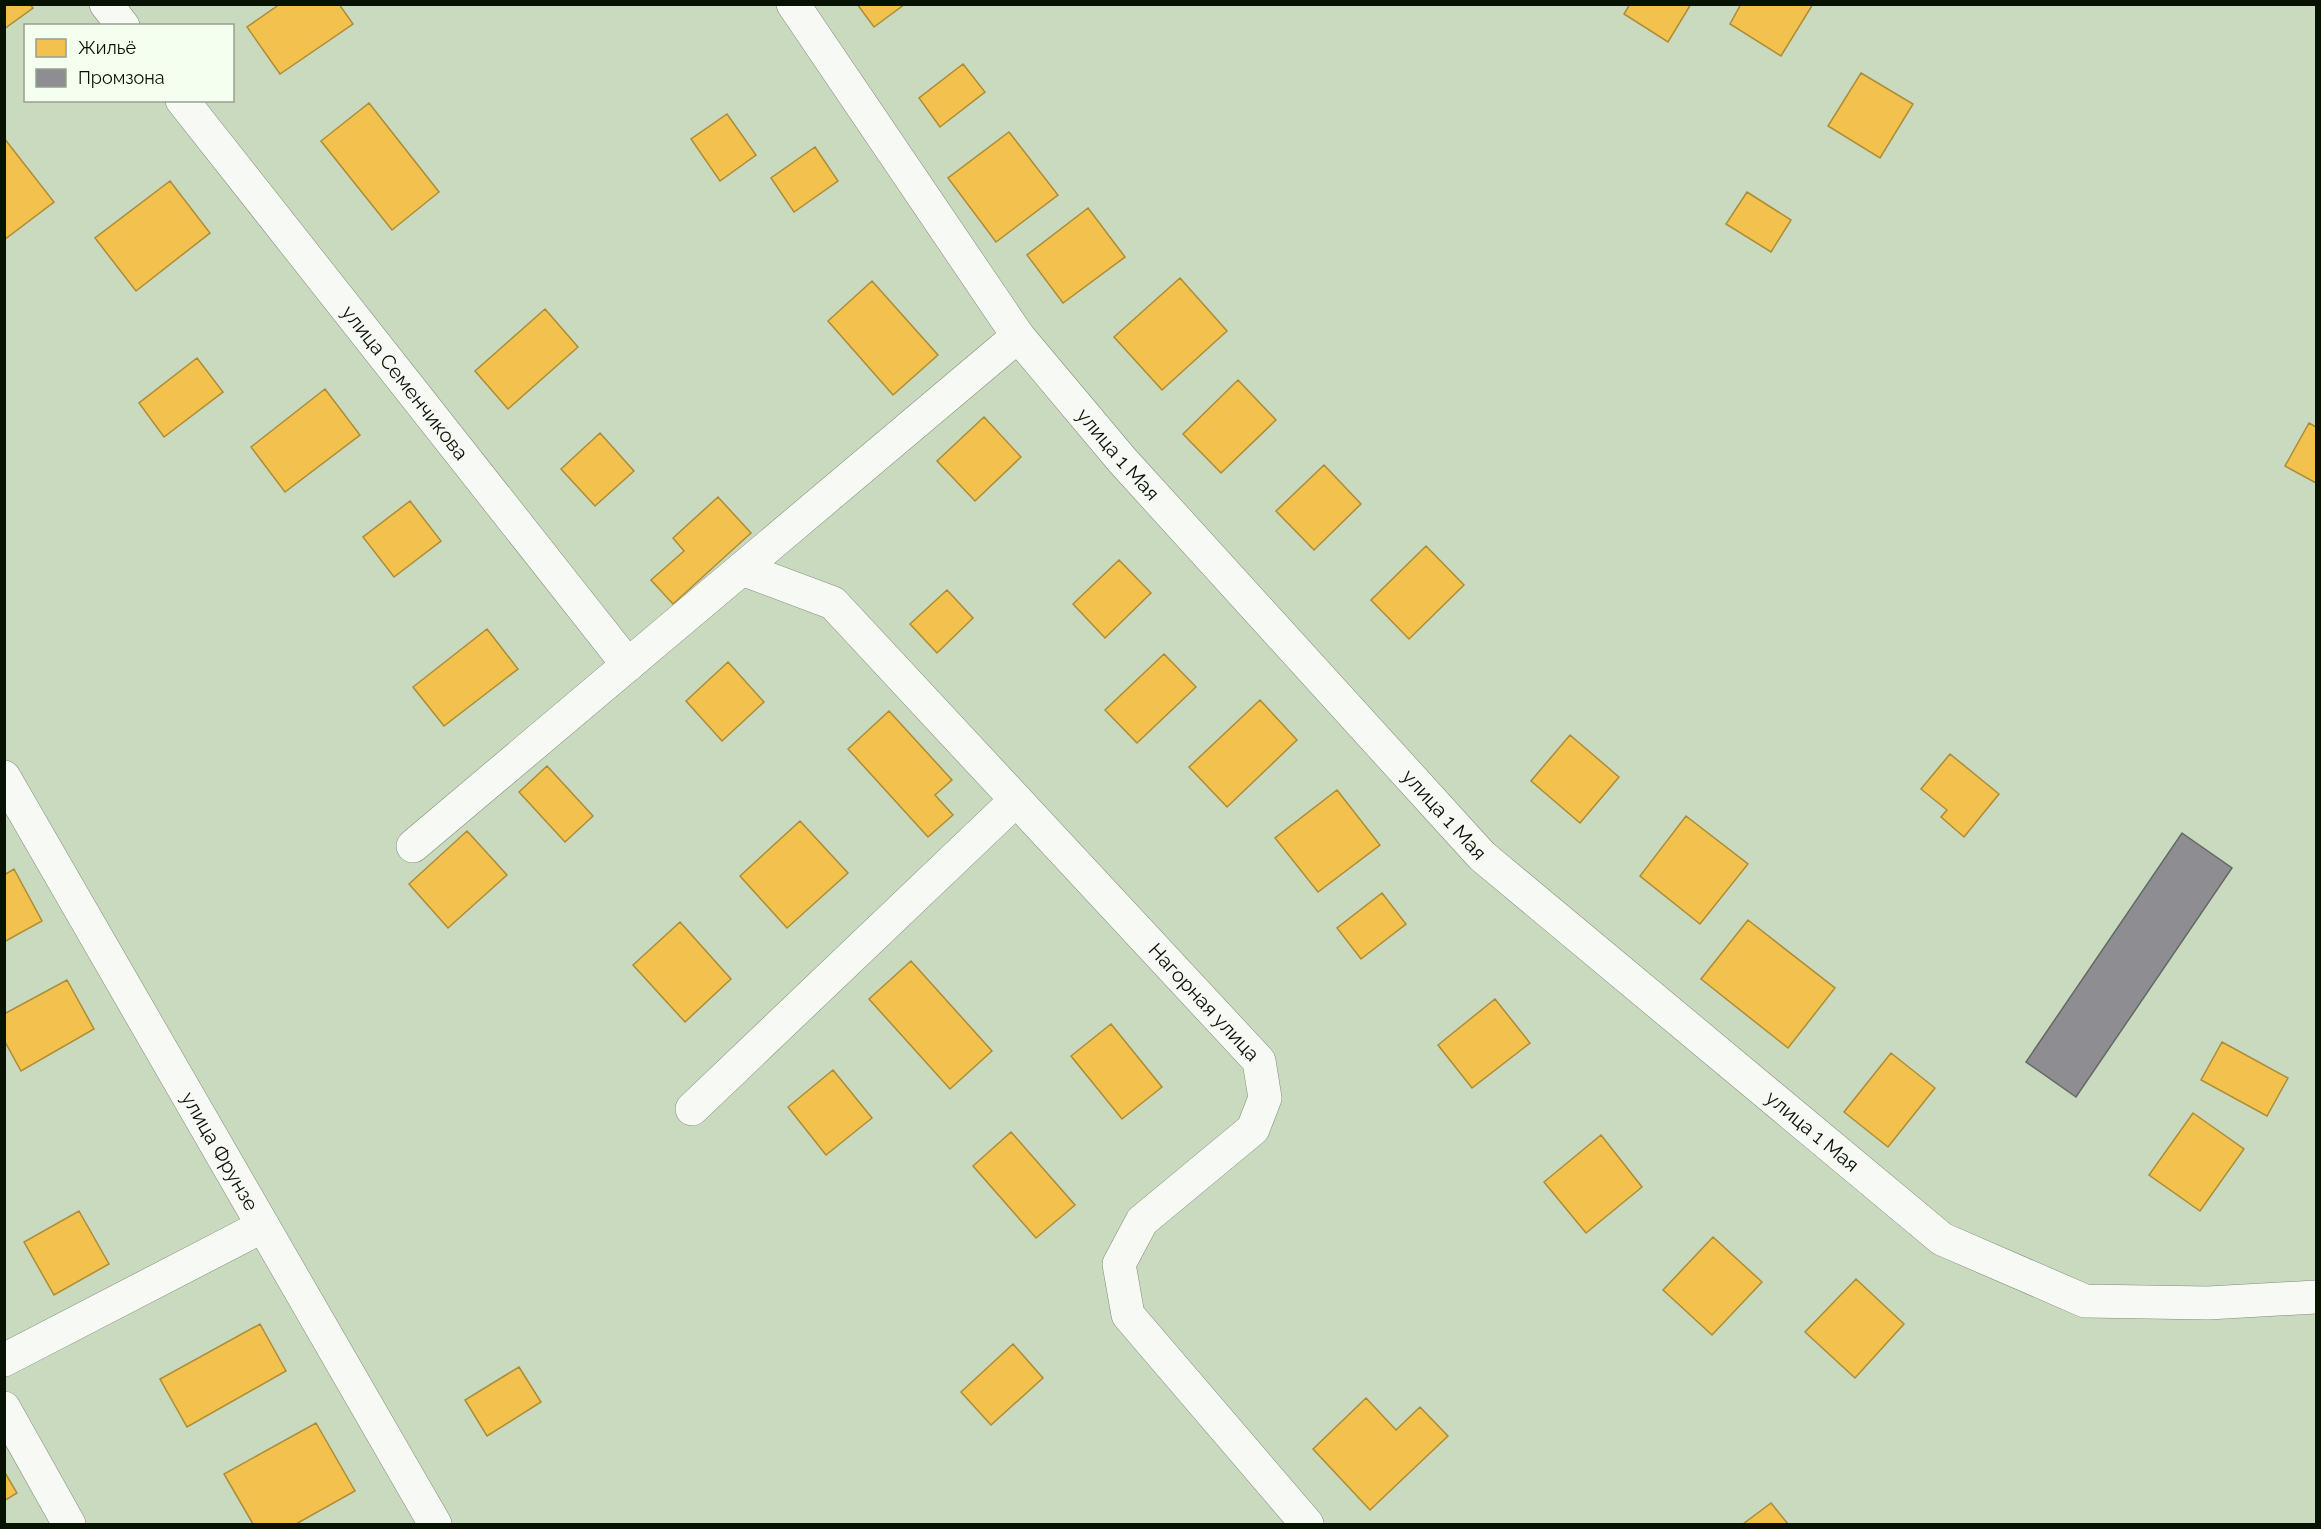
<svg xmlns="http://www.w3.org/2000/svg" width="2321" height="1529" viewBox="0 0 2321 1529" font-family="Raleway,sans-serif">
<style>
.homes{fill:#f2c14e;stroke:#ac8c37;stroke-width:1.5}
.industry{fill:#8d8d92;stroke:#656867;stroke-width:1.5}
.lines{fill:none;stroke-linecap:round;stroke-linejoin:round}
.minor-casing{stroke:#808c78;stroke-width:34}
.minor{stroke:#f7f9f5;stroke-width:33}
.labels{text-anchor:middle;dominant-baseline:central;stroke-width:6;stroke-linejoin:round;paint-order:stroke}
.street-label{font-size:20px;fill:#081202;stroke:#f5ffef}
</style>
<rect width="100%" height="100%" fill="#c9dabe"/>
<path class="homes" d="M 4,4 L 30,4 L 33,8 L 4,29 Z
M 280,4 L 339,4 L 353,24 L 280,74 L 247,27 Z
M 857,4 L 905,4 L 874,27 Z
M 1630,4 L 1691,4 L 1668,42 L 1624,14 Z
M 1741,4 L 1813,4 L 1781,56 L 1730,24 Z
M 963,64 L 985,92 L 940,127 L 919,98 Z
M 1861,73 L 1913,104 L 1880,158 L 1828,126 Z
M 369,103 L 439,192 L 392,230 L 321,141 Z
M 727,114 L 756,155 L 720,181 L 691,139 Z
M 1009,132 L 1058,195 L 996,242 L 948,178 Z
M 4,138 L 54,202 L 4,240 Z
M 815,147 L 838,181 L 794,212 L 771,178 Z
M 170,181 L 210,233 L 136,291 L 95,238 Z
M 1747,192 L 1791,220 L 1771,252 L 1726,224 Z
M 1088,208 L 1125,257 L 1063,303 L 1027,255 Z
M 1180,278 L 1227,331 L 1162,390 L 1114,337 Z
M 872,281 L 938,355 L 893,395 L 828,321 Z
M 545,309 L 578,347 L 508,409 L 475,371 Z
M 197,358 L 223,392 L 164,437 L 139,403 Z
M 1238,380 L 1276,420 L 1221,473 L 1183,434 Z
M 325,389 L 360,435 L 285,492 L 251,447 Z
M 984,417 L 1021,457 L 975,501 L 937,461 Z
M 2309,423 L 2316,427 L 2316,483 L 2285,466 Z
M 600,433 L 634,471 L 595,506 L 561,469 Z
M 1324,465 L 1361,504 L 1314,550 L 1276,511 Z
M 718,497 L 751,533 L 673,604 L 651,580 L 684,551 L 673,538 Z
M 410,501 L 441,541 L 394,577 L 363,537 Z
M 1426,546 L 1464,585 L 1409,639 L 1371,600 Z
M 1119,560 L 1151,593 L 1105,638 L 1073,604 Z
M 947,590 L 973,618 L 937,653 L 910,624 Z
M 487,629 L 518,669 L 444,726 L 413,687 Z
M 1164,654 L 1196,687 L 1137,743 L 1105,710 Z
M 728,662 L 764,702 L 722,741 L 686,701 Z
M 1260,700 L 1297,740 L 1227,807 L 1189,767 Z
M 889,711 L 952,780 L 935,795 L 953,815 L 928,837 L 848,749 Z
M 1570,735 L 1619,777 L 1580,823 L 1531,781 Z
M 1950,754 L 1999,794 L 1964,837 L 1941,817 L 1947,810 L 1921,789 Z
M 547,766 L 593,816 L 565,842 L 519,792 Z
M 1337,790 L 1380,845 L 1318,892 L 1275,838 Z
M 1686,816 L 1748,864 L 1700,924 L 1640,876 Z
M 800,821 L 848,873 L 787,928 L 740,876 Z
M 467,831 L 507,875 L 448,928 L 409,884 Z
M 14,869 L 42,921 L 4,942 L 4,875 Z
M 1382,893 L 1406,924 L 1361,959 L 1337,928 Z
M 1748,920 L 1835,988 L 1788,1048 L 1701,979 Z
M 680,922 L 731,979 L 685,1022 L 633,965 Z
M 911,961 L 992,1051 L 950,1089 L 869,999 Z
M 67,980 L 94,1029 L 21,1071 L 4,1040 L 4,1014 Z
M 1495,999 L 1530,1043 L 1472,1088 L 1438,1045 Z
M 1111,1024 L 1162,1087 L 1122,1119 L 1071,1056 Z
M 2222,1042 L 2288,1078 L 2267,1116 L 2201,1080 Z
M 1891,1053 L 1935,1088 L 1888,1147 L 1844,1112 Z
M 833,1070 L 872,1118 L 826,1155 L 788,1107 Z
M 2193,1113 L 2244,1149 L 2200,1211 L 2149,1175 Z
M 1011,1132 L 1075,1205 L 1036,1238 L 973,1166 Z
M 1601,1135 L 1642,1187 L 1586,1233 L 1544,1182 Z
M 79,1211 L 109,1264 L 54,1295 L 24,1242 Z
M 1713,1237 L 1762,1282 L 1712,1335 L 1663,1290 Z
M 1856,1279 L 1904,1324 L 1855,1378 L 1805,1332 Z
M 260,1324 L 286,1371 L 187,1427 L 160,1379 Z
M 1013,1344 L 1043,1378 L 991,1425 L 961,1392 Z
M 519,1367 L 541,1402 L 487,1436 L 465,1400 Z
M 1366,1398 L 1396,1430 L 1420,1407 L 1448,1436 L 1370,1510 L 1313,1449 Z
M 316,1423 L 355,1491 L 296,1524 L 253,1524 L 224,1474 Z
M 4,1471 L 17,1493 L 4,1501 Z
M 1771,1503 L 1788,1524 L 1743,1524 Z"/>
<path class="industry" d="M 2182,833 L 2232,868 L 2076,1097 L 2026,1062 Z"/>
<g class="lines">
<g class="minor-casing">
<g id="minor">
<path d="M 106,4 L 123,26"/>
<path id="s1" d="M 793,4 L 1018,336 L 1122,460 L 1482,856 L 1942,1239 L 2085,1301 L 2208,1303 L 2316,1297"/>
<path id="s2" d="M 182,100 L 628,665"/>
<path id="s3" d="M 742,569 L 833,603 L 1259,1061 L 1265,1098 L 1253,1129 L 1142,1221 L 1119,1264 L 1128,1315 L 1307,1524"/>
<path id="s4" d="M 4,777 L 435,1524"/>
<path d="M 413,846 L 1018,336"/>
<path d="M 692,1109 L 1016,800"/>
<path d="M 4,1360 L 263,1226"/>
<path d="M 4,1408 L 69,1524"/>
</g>
</g>
<use href="#minor" class="minor"/>
</g>
<g class="labels">
<g class="street-label">
<text stroke="none"><textPath href="#s2" startOffset="360">улица Семенчикова</textPath></text>
<text stroke="none"><textPath href="#s1" startOffset="556">улица 1 Мая</textPath></text>
<text stroke="none"><textPath href="#s1" startOffset="1042">улица 1 Мая</textPath></text>
<text stroke="none"><textPath href="#s3" startOffset="642">Нагорная улица</textPath></text>
<text stroke="none"><textPath href="#s1" startOffset="1528">улица 1 Мая</textPath></text>
<text stroke="none"><textPath href="#s4" startOffset="432">улица Фрунзе</textPath></text>
</g>
</g>
<rect width="2321" height="1529" fill="none" stroke="#081202" stroke-width="12"/>
<rect x="24" y="24" width="210" height="78" fill="#f5ffef" stroke="#96a090" stroke-width="1.5"/>
<rect x="36" y="39" width="30" height="18" fill="#f2c14e" stroke="#96a090" stroke-width="1.5"/>
<text x="78" y="54" font-size="18" fill="#081202">Жильё</text>
<rect x="36" y="69" width="30" height="18" fill="#8d8d92" stroke="#96a090" stroke-width="1.5"/>
<text x="78" y="84" font-size="18" fill="#081202">Промзона</text>
</svg>
